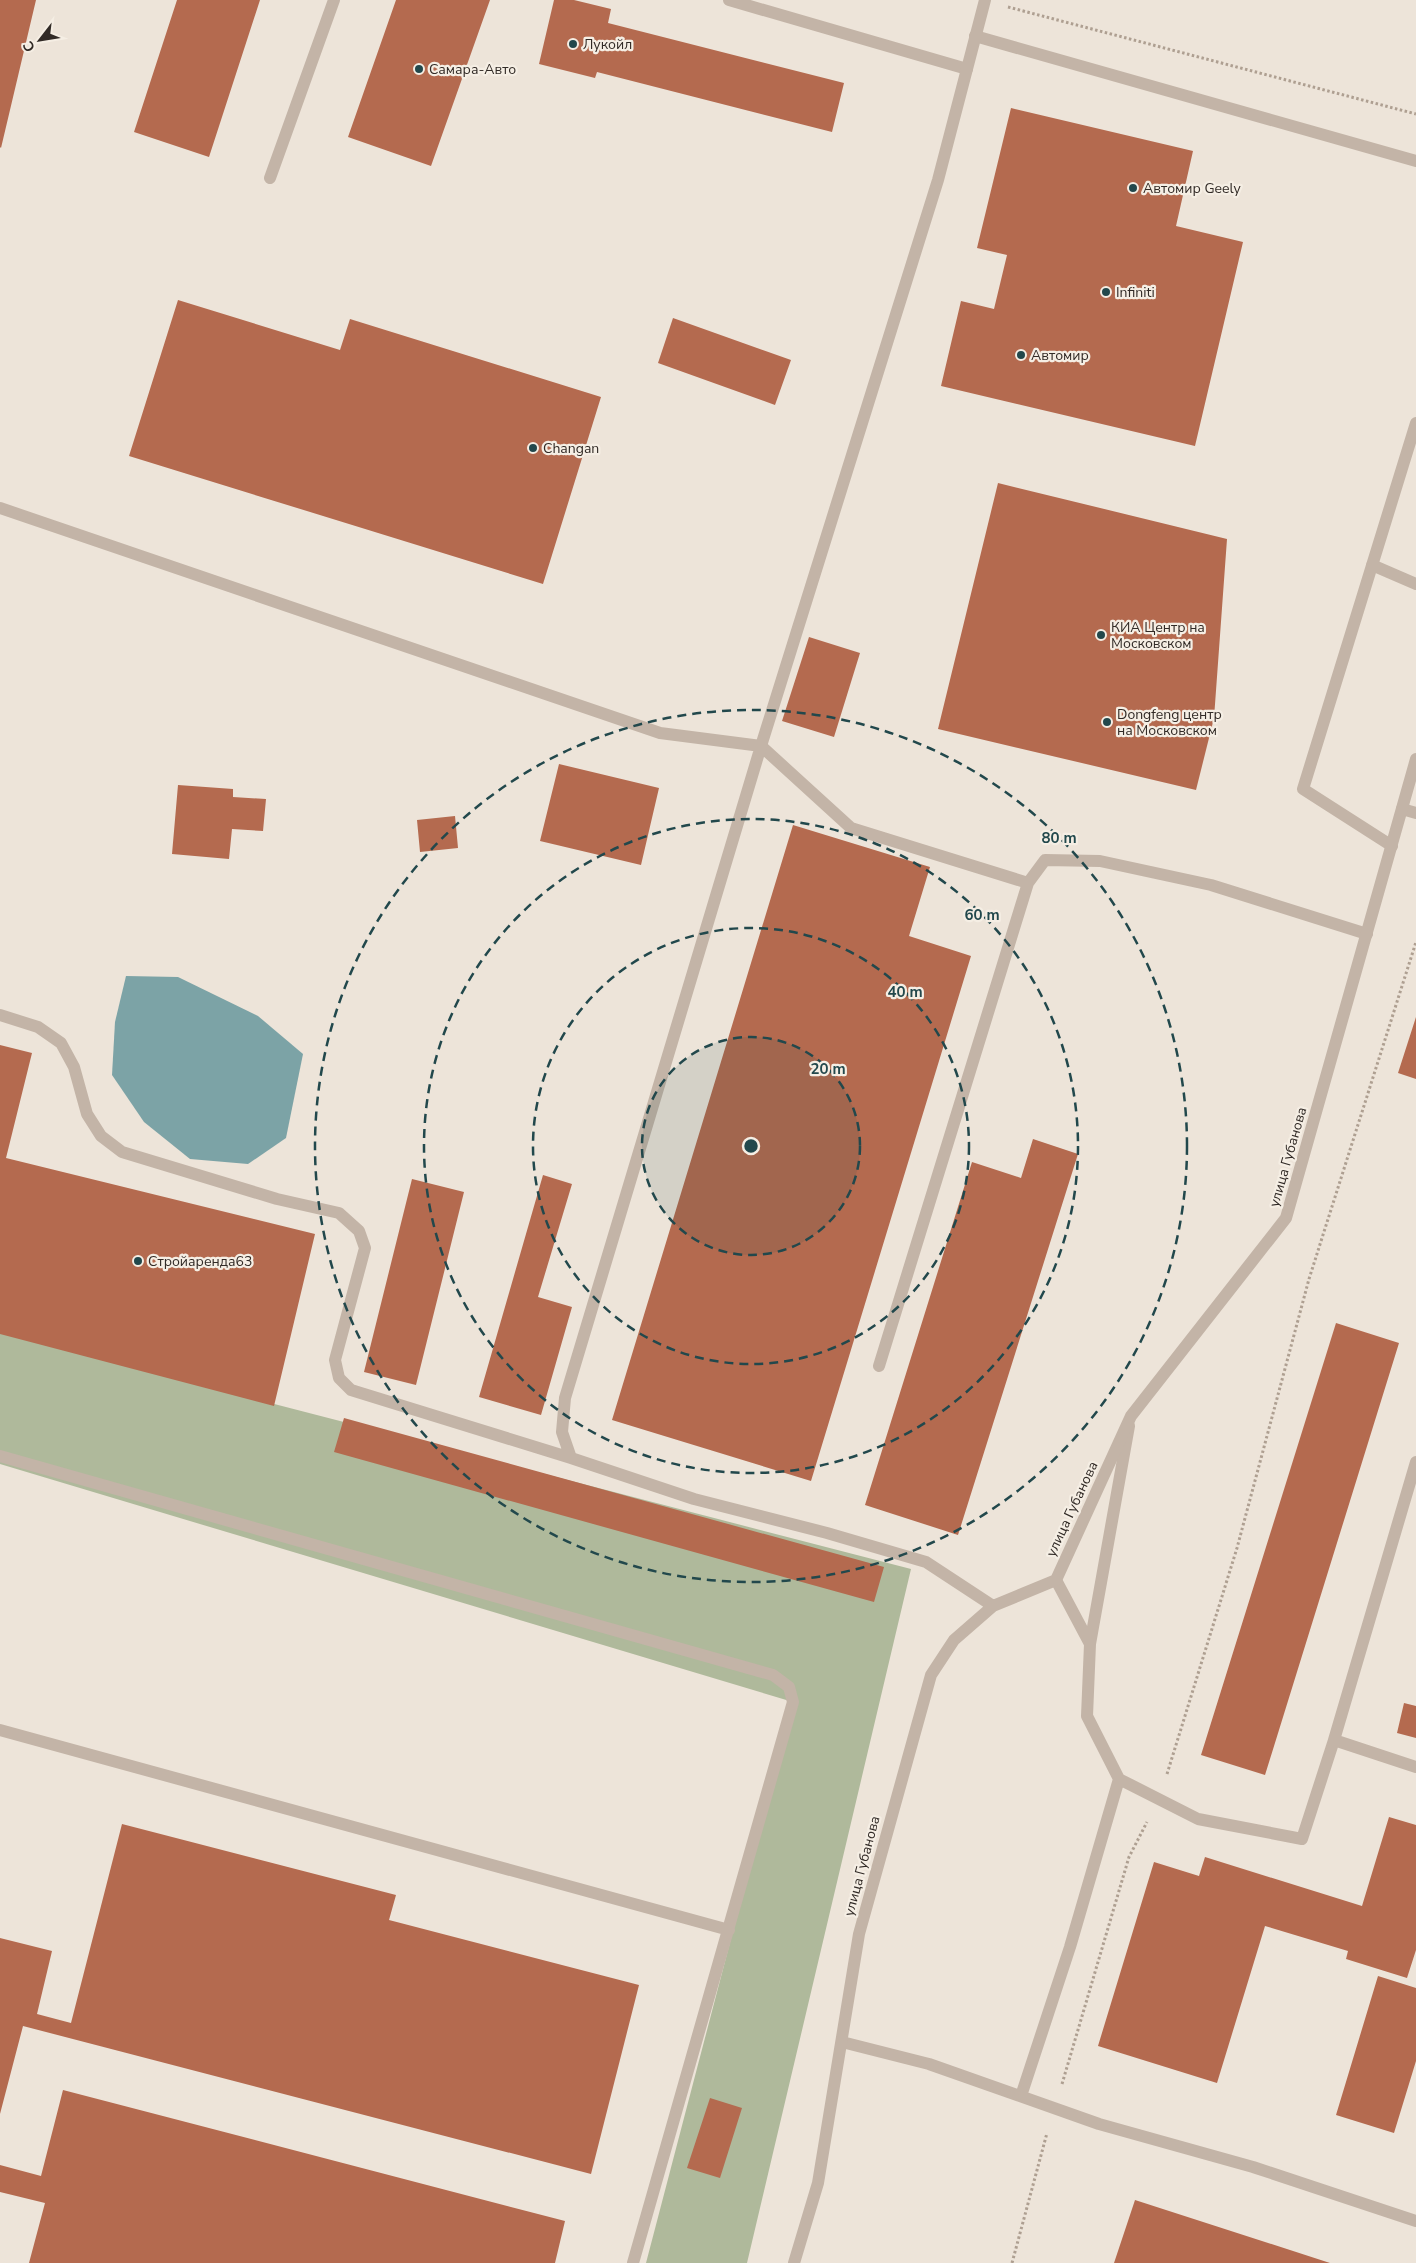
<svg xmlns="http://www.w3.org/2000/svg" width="1416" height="2263" viewBox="0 0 1416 2263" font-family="'Nunito Sans',sans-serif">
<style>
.green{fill:#afb99b}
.water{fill:#7ca3a6}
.building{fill:#b46a4f}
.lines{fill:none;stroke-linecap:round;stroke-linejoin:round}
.path{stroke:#ae9f91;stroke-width:3;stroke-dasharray:2.5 2.5;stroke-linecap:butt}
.lane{stroke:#c3b4a7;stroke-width:12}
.street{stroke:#c3b4a7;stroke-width:12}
.ring{fill:none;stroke:#22484c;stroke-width:2.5;stroke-dasharray:9 6}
.poi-dot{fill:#22484c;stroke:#f5eee4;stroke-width:2}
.labels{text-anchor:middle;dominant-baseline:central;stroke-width:4.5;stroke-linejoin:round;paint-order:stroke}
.poi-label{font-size:14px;fill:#312a26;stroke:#f5eee4;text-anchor:start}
.street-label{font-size:14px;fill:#312a26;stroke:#f5eee4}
.centre{fill:#22484c;stroke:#f5eee4;stroke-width:2.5}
.ring-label{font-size:15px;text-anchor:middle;font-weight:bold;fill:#22484c;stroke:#f5eee4;stroke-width:4.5;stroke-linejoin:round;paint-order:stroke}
</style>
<rect width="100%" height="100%" fill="#ede4d9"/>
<path class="green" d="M 0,1333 L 911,1569 L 747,2263 L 646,2263 L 793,1702 L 0,1464 Z"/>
<path class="water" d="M 126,976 L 178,977 L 258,1016 L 303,1054 L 286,1138 L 248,1164 L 190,1159 L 144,1122 L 112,1075 L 115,1022 Z"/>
<path class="building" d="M 0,0 L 36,0 L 1,148 L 0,147 Z
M 177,0 L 260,0 L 209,157 L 134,132 Z
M 396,0 L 490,0 L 431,166 L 348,137 Z
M 554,0 L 574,0 L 611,9 L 608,23 L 844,83 L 832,132 L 597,72 L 595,78 L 539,64 Z
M 1011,108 L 1193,151 L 1176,226 L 1243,242 L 1195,446 L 941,386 L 961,301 L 994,309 L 1007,255 L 977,248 Z
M 178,300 L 340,350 L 350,319 L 601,397 L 543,584 L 129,456 Z
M 673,318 L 791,360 L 775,405 L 658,363 Z
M 998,483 L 1227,539 L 1214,718 L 1196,790 L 938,729 Z
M 809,637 L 860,653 L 834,737 L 782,721 Z
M 559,764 L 659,788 L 641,865 L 540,841 Z
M 178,785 L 233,789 L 233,797 L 266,799 L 263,831 L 232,829 L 229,859 L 172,854 Z
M 455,816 L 458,848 L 420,852 L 417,820 Z
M 793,825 L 930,867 L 909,936 L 971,956 L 811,1481 L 612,1420 Z
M 1416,1017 L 1416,1079 L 1398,1073 Z
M 0,1045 L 32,1053 L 6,1158 L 315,1234 L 274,1406 L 0,1334 Z
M 1033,1139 L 1078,1154 L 958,1535 L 865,1505 L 972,1162 L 1021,1178 Z
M 543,1175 L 572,1184 L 538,1297 L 572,1307 L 541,1415 L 479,1397 Z
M 412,1179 L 464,1192 L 416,1385 L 364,1372 Z
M 1336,1323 L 1399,1343 L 1265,1775 L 1201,1755 Z
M 344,1418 L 884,1567 L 874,1602 L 334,1452 Z
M 1404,1703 L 1416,1706 L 1416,1738 L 1397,1733 Z
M 1389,1817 L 1416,1825 L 1416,1950 L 1407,1978 L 1346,1959 L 1348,1951 L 1265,1926 L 1217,2083 L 1098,2046 L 1154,1862 L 1199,1876 L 1205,1857 L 1362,1906 Z
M 122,1824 L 396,1895 L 389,1920 L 639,1985 L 591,2174 L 23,2026 L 0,2114 L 0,1938 L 52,1951 L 37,2014 L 71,2023 Z
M 1378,1976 L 1416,1988 L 1416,2061 L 1394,2133 L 1336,2115 Z
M 63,2090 L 565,2221 L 555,2263 L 29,2263 L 45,2203 L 0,2192 L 0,2165 L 41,2176 Z
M 710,2098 L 742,2108 L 720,2178 L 687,2168 Z
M 1135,2200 L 1330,2263 L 1114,2263 Z"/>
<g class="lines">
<path class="path" d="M 1008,7 L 1416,114
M 1167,1774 L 1237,1548 L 1309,1279 L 1416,942
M 1062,2084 L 1129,1857 L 1147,1822
M 1012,2263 L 1047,2133"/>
<path class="lane" d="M 729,0 L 967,69
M 975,36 L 1416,161
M 270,178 L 334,0
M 1372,565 L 1416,584
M 761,746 L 851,828 L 1028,883 L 879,1366
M 1402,809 L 1416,813
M 1392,846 L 1303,789 L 1416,423
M 1028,883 L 1045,860 L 1100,861 L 1211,885 L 1367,934
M 1129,1426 L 1090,1644 L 1087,1716 L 1119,1779 L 1198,1819 L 1302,1839 L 1334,1740 L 1416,1462
M 0,1456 L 773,1675 L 789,1687 L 793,1702 L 633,2263
M 1056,1580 L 1090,1644
M 0,1730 L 729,1930
M 1334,1740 L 1416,1767
M 842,2042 L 929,2064 L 1099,2124 L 1253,2167 L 1416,2221
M 1021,2096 L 1070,1947 L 1119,1779"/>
<path class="street" d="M 985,0 L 938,180 L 761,746 L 565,1398 L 562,1432 L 571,1458 L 694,1499 L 827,1533 L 926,1562 L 993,1606
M 0,508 L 660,733 L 761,746
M 0,1015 L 38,1027 L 61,1043 L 74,1067 L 87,1114 L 101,1136 L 122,1152 L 277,1199 L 339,1213 L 359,1231 L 365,1248 L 335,1360 L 339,1378 L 351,1390 L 571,1458
M 794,2263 L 818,2183 L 859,1934 L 931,1675 L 954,1640 L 993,1606 L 1056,1580 L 1131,1416 L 1286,1218 L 1416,759"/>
</g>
<circle cx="751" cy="1146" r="109" fill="#22484c" fill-opacity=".12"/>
<g class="ring">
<circle cx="751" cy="1146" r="109"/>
<circle cx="751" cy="1146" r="218"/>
<circle cx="751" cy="1146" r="327"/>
<circle cx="751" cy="1146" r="436"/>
</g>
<g class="poi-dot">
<circle cx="573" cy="44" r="5"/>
<circle cx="419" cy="69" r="5"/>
<circle cx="1133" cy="188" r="5"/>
<circle cx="1106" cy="292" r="5"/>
<circle cx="1021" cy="355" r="5"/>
<circle cx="533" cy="448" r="5"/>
<circle cx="1101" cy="635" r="5"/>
<circle cx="1107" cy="722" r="5"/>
<circle cx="138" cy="1261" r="5"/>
</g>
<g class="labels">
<g class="poi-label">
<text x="583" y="44">Лукойл</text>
<text x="429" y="69">Самара-Авто</text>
<text x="1143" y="188">Автомир Geely</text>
<text x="1116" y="292">Infiniti</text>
<text x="1031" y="355">Автомир</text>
<text x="543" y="448">Changan</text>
<text x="1111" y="627">КИА Центр на<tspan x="1111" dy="16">Московском</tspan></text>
<text x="1117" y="714">Dongfeng центр<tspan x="1117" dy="16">на Московском</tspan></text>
<text x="148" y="1261">Стройаренда63</text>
</g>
<g class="street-label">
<text transform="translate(1288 1157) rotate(-74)">улица Губанова</text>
<text transform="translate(1072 1509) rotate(-65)">улица Губанова</text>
<text transform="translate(862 1866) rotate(-75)">улица Губанова</text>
</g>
</g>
<circle cx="751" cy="1146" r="8" class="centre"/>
<g class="ring-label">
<text x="1059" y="843">80 m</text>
<text x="982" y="920">60 m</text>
<text x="905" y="997">40 m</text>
<text x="828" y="1074">20 m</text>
</g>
<g transform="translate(40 40) rotate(239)" stroke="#f5eee4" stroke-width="4" paint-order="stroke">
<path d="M0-4L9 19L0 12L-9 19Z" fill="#312a26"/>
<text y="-8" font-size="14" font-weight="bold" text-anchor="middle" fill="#312a26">С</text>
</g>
</svg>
